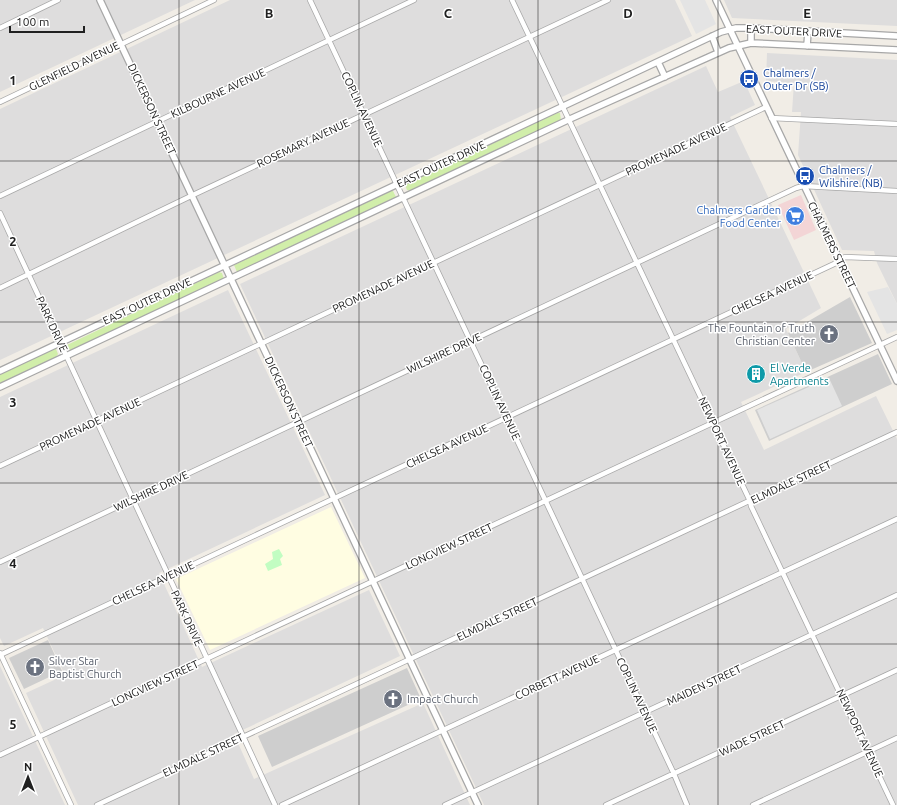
<svg xmlns="http://www.w3.org/2000/svg" width="897" height="805" viewBox="0 0 897 805" font-family="Ubuntu,sans-serif">
<style>
.residential{fill:#dedddd}
.commercial{fill:#f3d5d6}
.education{fill:#fffde2}
.religious{fill:#cecece}
.grass{fill:#d1eeaa}
.park{fill:#c2fdc2}
.parking{fill:#e4e4e4}
.lines{fill:none;stroke-linecap:round;stroke-linejoin:round}
.minor-casing{stroke:#a7a7a7;stroke-width:6}
.tertiary-casing{stroke:#a7a7a7;stroke-width:8}
.minor{stroke:#fff;stroke-width:4.5}
.tertiary{stroke:#fff;stroke-width:5.5}
.grid{fill:none;stroke:#202020;stroke-width:1;stroke-opacity:0.55}
.labels{text-anchor:middle;dominant-baseline:central;stroke-width:3;stroke-linejoin:round;paint-order:stroke}
.street-label{font-size:11px;fill:#202020;stroke:#fff}
.transit-label{font-size:11px;fill:#164399;stroke:#fff;text-anchor:start}
.shop-label{font-size:11px;fill:#366cbe;stroke:#fff;text-anchor:end}
.worship-label{font-size:11px;fill:#5b616d;stroke:#fff;text-anchor:start}
.culture-label{font-size:11px;fill:#0d838f;stroke:#fff;text-anchor:start}
.grid-label{font-size:13px;text-anchor:middle;font-weight:bold;fill:#202020;stroke:#fff;stroke-width:3;stroke-linejoin:round;paint-order:stroke}
</style>
<rect width="100%" height="100%" fill="#f1ede6"/>
<path class="residential" d="M 0,0 L 195,0 L 0,92 Z
M 230,0 L 675,0 L 692,36 L 0,360 L 0,109 Z
M 724,0 L 897,0 L 897,26 L 732,18 Z
M 767,53 L 897,60 L 897,304 L 877,263 L 874,251 L 842,250 L 798,155 L 801,112 L 792,112 L 794,83 L 766,81 Z
M 706,66 L 718,92 L 744,81 L 755,105 L 730,117 L 821,308 L 786,329 L 806,372 L 741,402 L 764,450 L 876,396 L 897,439 L 897,805 L 484,805 L 240,284 Z
M 228,290 L 325,495 L 159,573 L 202,667 L 369,590 L 400,656 L 234,734 L 254,779 L 423,703 L 470,805 L 78,805 L 26,693 L 65,675 L 43,628 L 4,646 L 0,638 L 0,397 Z
M 0,666 L 65,805 L 0,805 Z"/>
<path class="commercial" d="M 801,195 L 816,230 L 794,240 L 778,205 Z"/>
<path class="education" d="M 331,507 L 365,578 L 210,650 L 176,579 Z"/>
<path class="religious" d="M 850,297 L 872,343 L 806,372 L 788,333 Z
M 878,354 L 892,384 L 769,441 L 755,410 Z
M 48,640 L 62,671 L 24,689 L 9,658 Z
M 407,668 L 421,699 L 272,767 L 258,736 Z"/>
<path class="grass" d="M 557,113 L 560,113 L 561,120 L 411,191 L 407,190 L 405,185 L 407,183 Z
M 390,191 L 393,191 L 396,197 L 394,198 L 241,270 L 237,272 L 234,265 Z
M 219,272 L 222,273 L 224,279 L 73,350 L 70,350 L 67,345 Z
M 53,349 L 56,349 L 58,354 L 56,357 L 0,383 L 0,374 Z"/>
<path class="park" d="M 279,549 L 283,556 L 280,559 L 282,565 L 268,571 L 265,564 L 273,559 L 272,552 Z"/>
<path class="parking" d="M 680,0 L 705,0 L 716,24 L 696,34 Z
M 888,287 L 897,304 L 897,330 L 887,334 L 867,292 Z
M 829,378 L 842,406 L 770,439 L 757,410 Z"/>
<g class="lines">
<g class="minor-casing">
<path id="minor" d="M 310,0 L 674,774 L 687,805
M 512,0 L 750,501 L 751,506 L 893,805
M 0,28 L 58,0
M 0,102 L 214,0
M 771,118 L 897,124
M 0,196 L 414,0
M 0,213 L 275,805
M 0,288 L 193,195 L 608,0
M 0,466 L 766,107
M 0,562 L 796,188 L 803,186 L 897,191
M 0,653 L 71,805
M 0,655 L 834,264 L 845,257 L 897,259
M 0,755 L 897,337
M 97,805 L 897,432
M 282,805 L 897,519
M 445,805 L 897,595
M 606,805 L 897,670
M 753,805 L 897,738"/>
</g>
<g class="tertiary-casing">
<path id="tertiary" d="M 100,0 L 478,805
M 716,0 L 897,381
M 712,36 L 718,52
M 751,43 L 751,28
M 807,46 L 808,31
M 658,62 L 665,77
M 0,371 L 721,32 L 736,28 L 751,28 L 897,36
M 0,387 L 570,119 L 729,48 L 751,43 L 897,50"/>
</g>
<use href="#minor" class="minor"/>
<use href="#tertiary" class="tertiary"/>
</g>
<path class="grid" d="M 179,0 L 179,805M 359,0 L 359,805M 538,0 L 538,805M 718,0 L 718,805M 0,161 L 897,161M 0,322 L 897,322M 0,483 L 897,483M 0,644 L 897,644"/>
<defs>
<g id="bus-disc" transform="scale(1)"><circle r="9.5" fill="#1a4fb4" stroke="#fff"/><path d="M-5-6H5V4H4V6H2V4H-2V6H-4V4H-5ZM-3.5-4V0h7V-4ZM-3.5 1.2v1.5H-2V1.2ZM2 1.2v1.5H3.5V1.2Z" fill="#fff"/></g>
<g id="supermarket-disc" transform="scale(1)"><circle r="9.5" fill="#3f7fe0" stroke="#fff"/><path d="M-6-5.5h2.5l.6 2H6L4.5 2H-2.5L-4.4-4H-6ZM-1.5 3.2a1.3 1.3 0 1 0 .1 0ZM3 3.2a1.3 1.3 0 1 0 .1 0Z" fill="#fff"/></g>
<g id="church-disc" transform="scale(1)"><circle r="9.5" fill="#6b7280" stroke="#fff"/><path d="M-1.2-6h2.4v3.5h3.3v2.4h-3.3V6h-2.4V-.1h-3.3v-2.4h3.3Z" fill="#fff"/></g>
<g id="building-disc" transform="scale(1)"><circle r="9.5" fill="#0f9aa8" stroke="#fff"/><path d="M-4-6H4V6H1V3H-1V6H-4ZM-2.5-4.3h1.7v1.8h-1.7ZM.8-4.3h1.7v1.8H.8ZM-2.5-1h1.7V.8h-1.7ZM.8-1h1.7V.8H.8Z" fill="#fff"/></g>
</defs>
<g fill-rule="evenodd">
<use href="#bus-disc" x="749" y="79"/>
<use href="#bus-disc" x="805" y="176"/>
<use href="#supermarket-disc" x="795" y="216"/>
<use href="#church-disc" x="829" y="334"/>
<use href="#building-disc" x="756" y="374"/>
<use href="#church-disc" x="35" y="667"/>
<use href="#church-disc" x="393" y="699"/>
</g>
<g class="labels">
<g class="street-label">
<text transform="translate(794 31) rotate(3)">EAST OUTER DRIVE</text>
<text transform="translate(74 66) rotate(-26)">GLENFIELD AVENUE</text>
<text transform="translate(218 93) rotate(-25)">KILBOURNE AVENUE</text>
<text transform="translate(152 109) rotate(65)">DICKERSON STREET</text>
<text transform="translate(362 109) rotate(65)">COPLIN AVENUE</text>
<text transform="translate(303 143) rotate(-25)">ROSEMARY AVENUE</text>
<text transform="translate(676 149) rotate(-25)">PROMENADE AVENUE</text>
<text transform="translate(441 164) rotate(-25)">EAST OUTER DRIVE</text>
<text transform="translate(832 245) rotate(64)">CHALMERS STREET</text>
<text transform="translate(383 286) rotate(-25)">PROMENADE AVENUE</text>
<text transform="translate(772 293) rotate(-25)">CHELSEA AVENUE</text>
<text transform="translate(147 301) rotate(-25)">EAST OUTER DRIVE</text>
<text transform="translate(52 324) rotate(65)">PARK DRIVE</text>
<text transform="translate(444 353) rotate(-25)">WILSHIRE DRIVE</text>
<text transform="translate(289 402) rotate(65)">DICKERSON STREET</text>
<text transform="translate(500 402) rotate(65)">COPLIN AVENUE</text>
<text transform="translate(90 424) rotate(-25)">PROMENADE AVENUE</text>
<text transform="translate(722 441) rotate(65)">NEWPORT AVENUE</text>
<text transform="translate(447 446) rotate(-25)">CHELSEA AVENUE</text>
<text transform="translate(791 482) rotate(-25)">ELMDALE STREET</text>
<text transform="translate(151 491) rotate(-25)">WILSHIRE DRIVE</text>
<text transform="translate(449 546) rotate(-25)">LONGVIEW STREET</text>
<text transform="translate(153 583) rotate(-25)">CHELSEA AVENUE</text>
<text transform="translate(187 618) rotate(65)">PARK DRIVE</text>
<text transform="translate(497 619) rotate(-25)">ELMDALE STREET</text>
<text transform="translate(557 677) rotate(-25)">CORBETT AVENUE</text>
<text transform="translate(155 683) rotate(-25)">LONGVIEW STREET</text>
<text transform="translate(704 685) rotate(-25)">MAIDEN STREET</text>
<text transform="translate(637 695) rotate(65)">COPLIN AVENUE</text>
<text transform="translate(860 733) rotate(65)">NEWPORT AVENUE</text>
<text transform="translate(752 738) rotate(-25)">WADE STREET</text>
<text transform="translate(203 755) rotate(-25)">ELMDALE STREET</text>
</g>
<g class="transit-label">
<text x="763" y="73">Chalmers /<tspan x="763" dy="13">Outer Dr (SB)</tspan></text>
<text x="819" y="170">Chalmers /<tspan x="819" dy="13">Wilshire (NB)</tspan></text>
</g>
<g class="shop-label">
<text x="781" y="210">Chalmers Garden<tspan x="781" dy="13">Food Center</tspan></text>
</g>
<g class="worship-label">
<text x="815" y="328" text-anchor="end">The Fountain of Truth<tspan x="815" dy="13">Christian Center</tspan></text>
<text x="49" y="661">Silver Star<tspan x="49" dy="13">Baptist Church</tspan></text>
<text x="407" y="699">Impact Church</text>
</g>
<g class="culture-label">
<text x="770" y="368">El Verde<tspan x="770" dy="13">Apartments</tspan></text>
</g>
</g>
<g class="grid-label">
<text x="269" y="18">B</text>
<text x="448" y="18">C</text>
<text x="628" y="18">D</text>
<text x="807" y="18">E</text>
<text x="13" y="85">1</text>
<text x="13" y="246">2</text>
<text x="13" y="407">3</text>
<text x="13" y="568">4</text>
<text x="13" y="729">5</text>
</g>
<g transform="translate(28 777)" stroke="#ffffff" stroke-width="3" paint-order="stroke">
<path d="M0-3L7 15L0 10L-7 15Z" fill="#202020"/>
<text y="-6" font-size="11" font-weight="bold" text-anchor="middle" fill="#202020">N</text>
</g>
<path d="M10 26v6h74v-6" fill="none" stroke="#202020" stroke-width="2"/>
<text x="16" y="26" font-size="12" fill="#202020" stroke="#ffffff" stroke-width="3" paint-order="stroke">100 m</text>
</svg>
